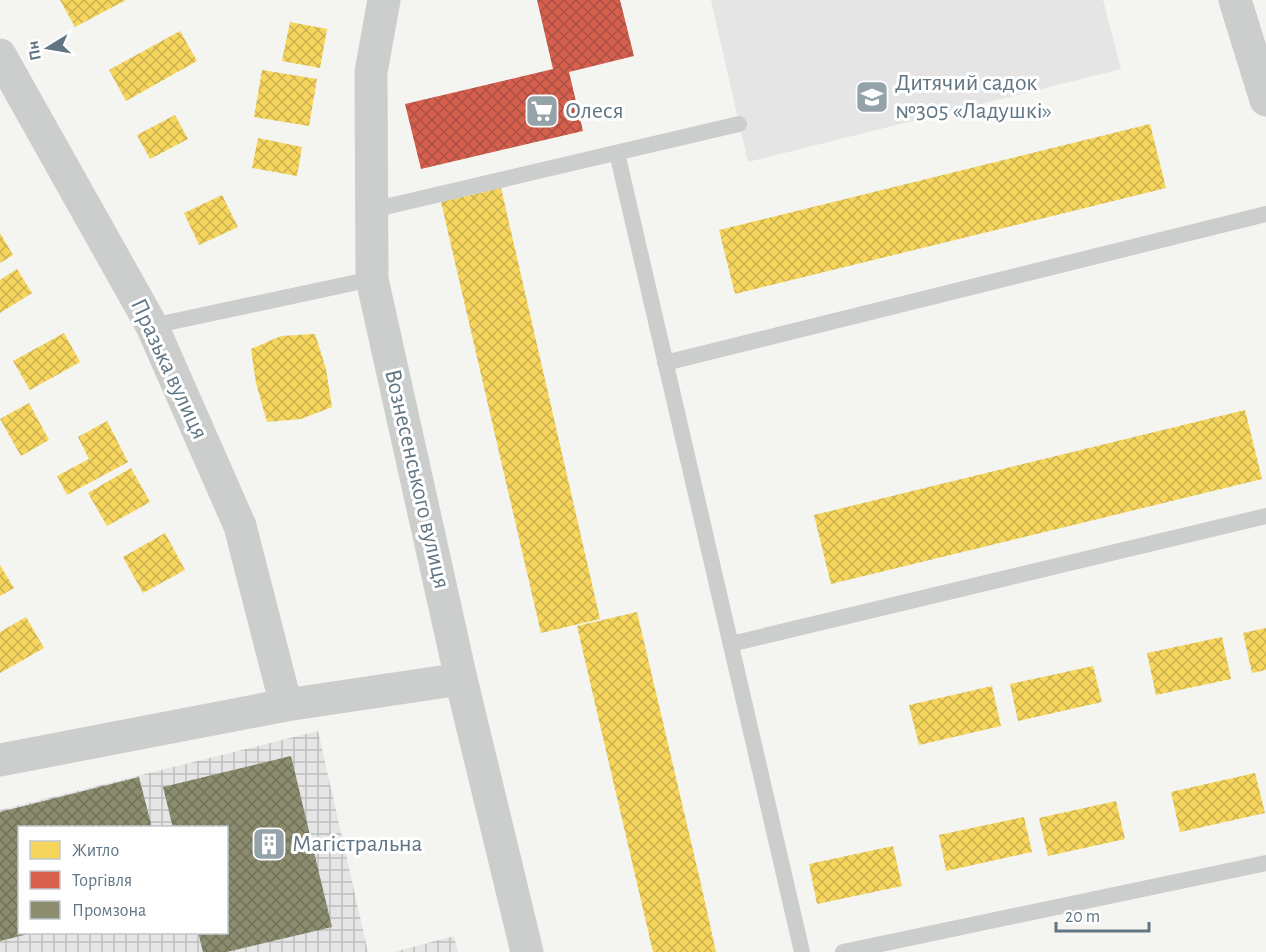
<svg xmlns="http://www.w3.org/2000/svg" width="1266" height="952" viewBox="0 0 1266 952" font-family="'Alegreya Sans',sans-serif">
<style>
.built{fill:#e4e5e4}
.industrial{fill:url(#industrial-grid);fill-rule:evenodd}
.homes{fill:url(#homes-cross-hatch)}
.shops{fill:url(#shops-cross-hatch)}
.industry{fill:url(#industry-cross-hatch)}
.lines{fill:none;stroke-linecap:round;stroke-linejoin:round}
.service{stroke:#cccece;stroke-width:16}
.minor{stroke:#cccece;stroke-width:33}
.labels{text-anchor:middle;dominant-baseline:central;stroke-width:6;stroke-linejoin:round;paint-order:stroke}
.poi-label{font-size:24px;fill:#617684;stroke:#fff;text-anchor:start}
.street-label{font-size:24px;fill:#617684;stroke:#fff}
</style>
<defs>
<pattern id="industrial-grid" width="8" height="8" patternUnits="userSpaceOnUse" patternTransform="scale(1.5)"><rect width="8" height="8" fill="#e4e5e4"/><path d="M0 4h8M4 0v8" fill="none" stroke="#bcbebe"/></pattern>
<pattern id="homes-cross-hatch" width="8" height="8" patternUnits="userSpaceOnUse" patternTransform="scale(1.5)"><rect width="8" height="8" fill="#f6d55c"/><path d="M0 0l8 8M0 8l8-8" fill="none" stroke="#cbb152"/></pattern>
<pattern id="shops-cross-hatch" width="8" height="8" patternUnits="userSpaceOnUse" patternTransform="scale(1.5)"><rect width="8" height="8" fill="#d6604d"/><path d="M0 0l8 8M0 8l8-8" fill="none" stroke="#a85144"/></pattern>
<pattern id="industry-cross-hatch" width="8" height="8" patternUnits="userSpaceOnUse" patternTransform="scale(1.5)"><rect width="8" height="8" fill="#8c8c6e"/><path d="M0 0l8 8M0 8l8-8" fill="none" stroke="#70725c"/></pattern>
</defs>
<rect width="100%" height="100%" fill="#f4f4f1"/>
<path class="built" d="M 711,0 L 1103,0 L 1121,69 L 748,162 Z"/>
<path class="industrial" d="M 318,731 L 368,952 L 0,952 L 0,810 ZM 20,828 L 226,828 L 226,932 L 20,932 Z
M 454,936 L 458,952 L 394,952 Z"/>
<path class="homes" d="M 60,0 L 126,0 L 75,27 Z
M 290,22 L 327,29 L 320,68 L 282,61 Z
M 180,31 L 197,61 L 126,101 L 109,70 Z
M 262,70 L 317,79 L 309,126 L 254,117 Z
M 175,115 L 188,139 L 150,159 L 137,135 Z
M 1150,124 L 1166,188 L 735,294 L 719,230 Z
M 258,138 L 302,147 L 297,176 L 252,168 Z
M 501,188 L 600,619 L 541,633 L 441,202 Z
M 222,195 L 238,227 L 199,245 L 184,213 Z
M 0,233 L 13,255 L 0,263 Z
M 17,269 L 32,293 L 0,313 L 0,280 Z
M 64,333 L 80,362 L 30,390 L 13,361 Z
M 315,334 L 326,369 L 332,407 L 301,419 L 267,422 L 256,383 L 251,349 L 281,336 Z
M 29,403 L 49,440 L 21,456 L 0,419 Z
M 1245,410 L 1262,479 L 831,584 L 814,515 Z
M 107,421 L 128,462 L 67,495 L 57,476 L 89,459 L 78,437 Z
M 131,468 L 150,502 L 107,526 L 88,493 Z
M 165,533 L 185,570 L 143,593 L 123,557 Z
M 0,565 L 14,588 L 0,596 Z
M 637,612 L 700,880 L 716,952 L 653,952 L 577,626 Z
M 26,617 L 44,648 L 0,673 L 0,632 Z
M 1266,628 L 1266,670 L 1252,673 L 1243,633 Z
M 1222,637 L 1231,679 L 1156,695 L 1147,653 Z
M 1093,666 L 1102,702 L 1018,721 L 1010,684 Z
M 992,686 L 1001,726 L 919,745 L 909,705 Z
M 1255,773 L 1265,813 L 1180,832 L 1171,792 Z
M 1116,801 L 1125,839 L 1048,856 L 1039,818 Z
M 1024,817 L 1032,852 L 946,871 L 939,835 Z
M 893,846 L 902,886 L 817,904 L 809,864 Z"/>
<path class="shops" d="M 537,0 L 620,0 L 634,56 L 569,72 L 583,131 L 421,169 L 405,104 L 553,69 Z"/>
<path class="industry" d="M 291,756 L 332,927 L 227,952 L 203,952 L 198,932 L 226,932 L 226,828 L 173,828 L 163,787 Z
M 139,777 L 152,828 L 20,828 L 20,932 L 32,933 L 0,941 L 0,812 Z"/>
<g class="lines">
<path class="service" d="M 617,153 L 802,952
M 372,210 L 739,124
M 152,326 L 372,279
M 665,363 L 1266,214
M 731,644 L 1266,516
M 843,952 L 1266,863"/>
<path class="minor" d="M 384,0 L 371,72 L 372,279 L 461,679 L 527,952
M 1235,0 L 1266,100
M 0,55 L 152,326 L 240,526 L 286,705
M 0,760 L 286,705 L 461,679"/>
</g>
<defs>
<g id="school-square" transform="scale(1.725)"><rect x="-9" y="-9" width="18" height="18" rx="4" fill="#94a2aa" stroke="#fff"/><path d="M0-5L7-2L0 1L-7-2ZM-4 1L0 2.5L4 1V4Q0 6-4 4Z" fill="#fff"/></g>
<g id="supermarket-square" transform="scale(1.725)"><rect x="-9" y="-9" width="18" height="18" rx="4" fill="#94a2aa" stroke="#fff"/><path d="M-6-5.5h2.5l.6 2H6L4.5 2H-2.5L-4.4-4H-6ZM-1.5 3.2a1.3 1.3 0 1 0 .1 0ZM3 3.2a1.3 1.3 0 1 0 .1 0Z" fill="#fff"/></g>
<g id="building-square" transform="scale(1.725)"><rect x="-9" y="-9" width="18" height="18" rx="4" fill="#94a2aa" stroke="#fff"/><path d="M-4-6H4V6H1V3H-1V6H-4ZM-2.5-4.3h1.7v1.8h-1.7ZM.8-4.3h1.7v1.8H.8ZM-2.5-1h1.7V.8h-1.7ZM.8-1h1.7V.8H.8Z" fill="#fff"/></g>
</defs>
<g fill-rule="evenodd">
<use href="#school-square" x="872" y="97"/>
<use href="#supermarket-square" x="542" y="111"/>
<use href="#building-square" x="269" y="844"/>
</g>
<g class="labels">
<g class="poi-label">
<text x="895" y="83">Дитячий садок<tspan x="895" dy="28">№305 «Ладушкі»</tspan></text>
<text x="565" y="111">Олеся</text>
<text x="292" y="844">Магістральна</text>
</g>
<g class="street-label">
<text transform="translate(169 369) rotate(65)">Празька вулиця</text>
<text transform="translate(417 479) rotate(77)">Вознесенського вулиця</text>
</g>
</g>
<rect x="18" y="826" width="210" height="108" fill="#ffffff" stroke="#c0c8ce" stroke-width="1.5"/>
<rect x="30" y="841" width="30" height="18" fill="#f6d55c" stroke="#c0c8ce" stroke-width="1.5"/>
<text x="72" y="856" font-size="18" fill="#617684">Житло</text>
<rect x="30" y="871" width="30" height="18" fill="#d6604d" stroke="#c0c8ce" stroke-width="1.5"/>
<text x="72" y="886" font-size="18" fill="#617684">Торгівля</text>
<rect x="30" y="901" width="30" height="18" fill="#8c8c6e" stroke="#c0c8ce" stroke-width="1.5"/>
<text x="72" y="916" font-size="18" fill="#617684">Промзона</text>
<g transform="translate(48 48) rotate(259)" stroke="#ffffff" stroke-width="4.5" paint-order="stroke">
<path d="M0-4.5L10 22L0 15L-10 22Z" fill="#617684"/>
<text y="-9" font-size="16" font-weight="bold" text-anchor="middle" fill="#617684">Пн</text>
</g>
<path d="M1056 922v9h93v-9" fill="none" stroke="#617684" stroke-width="3"/>
<text x="1065" y="922" font-size="18" fill="#617684" stroke="#ffffff" stroke-width="4.5" paint-order="stroke">20 m</text>
</svg>
